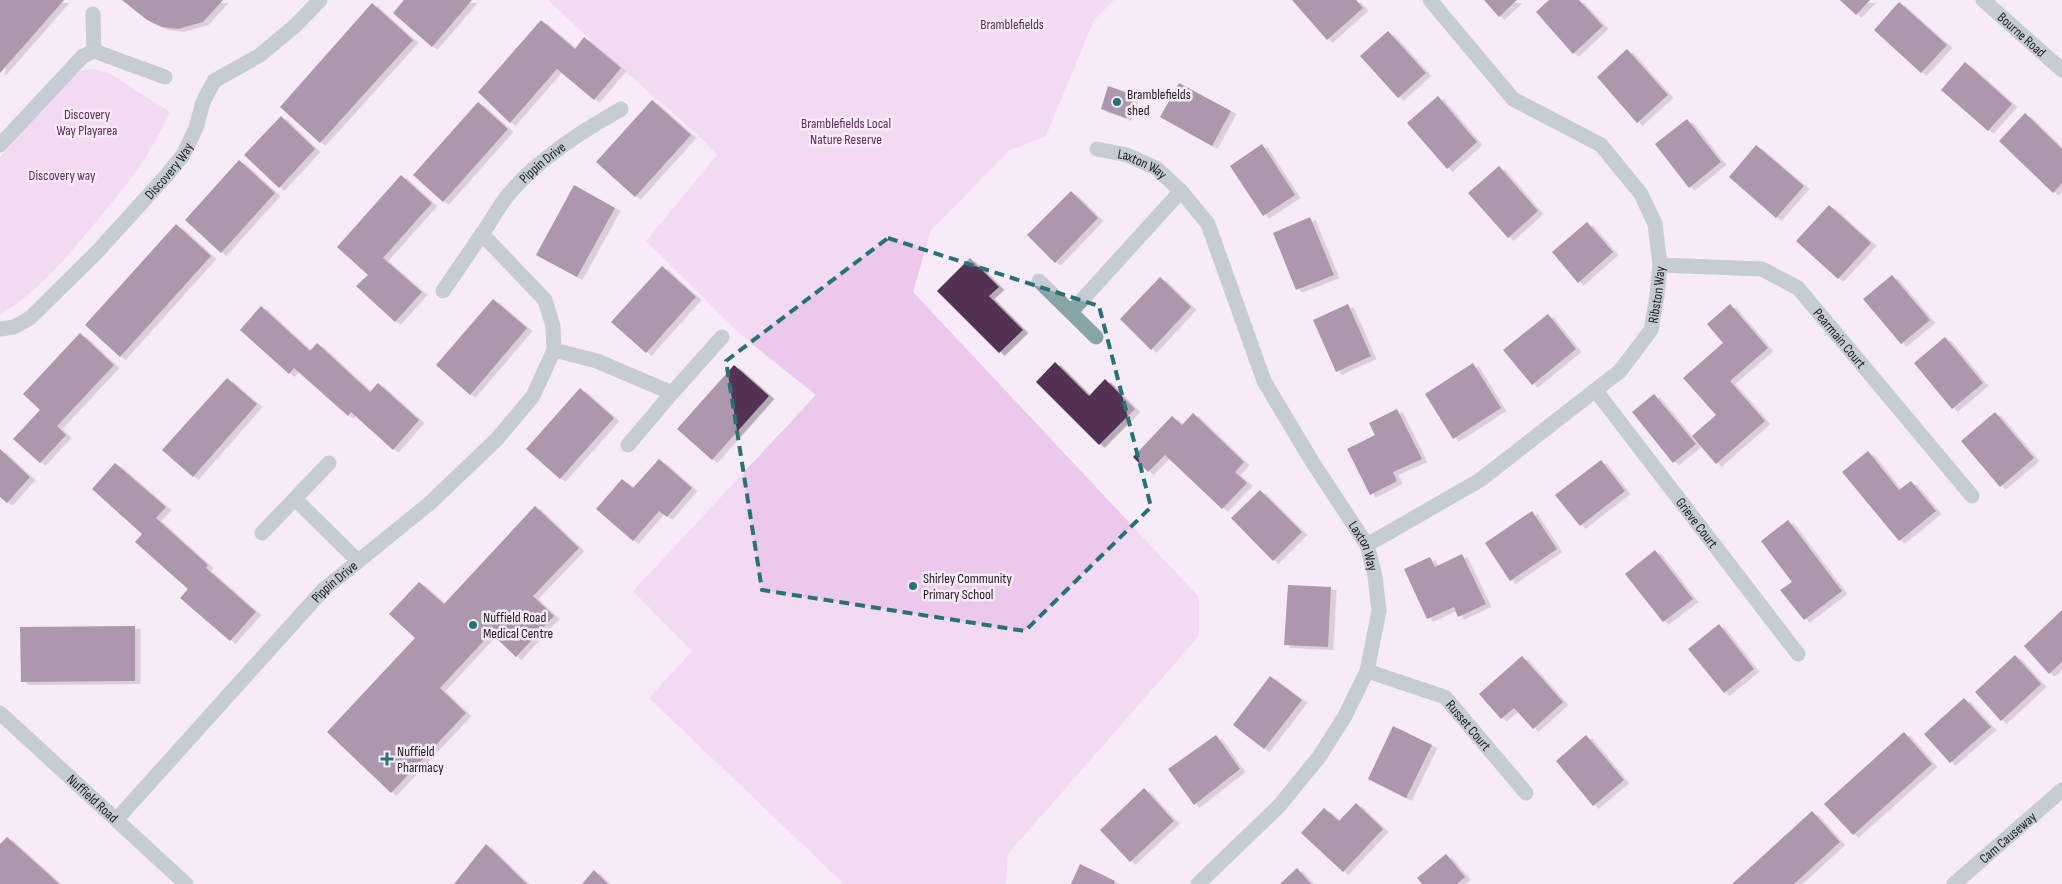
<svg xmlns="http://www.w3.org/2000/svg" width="2062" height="884" viewBox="0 0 2062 884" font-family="'Sofia Sans Condensed',sans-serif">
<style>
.green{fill:#ecc8ec}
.building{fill:#533053;filter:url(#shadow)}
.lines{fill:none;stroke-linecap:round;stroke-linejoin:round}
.lane{stroke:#88a6a7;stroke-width:15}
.street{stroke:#88a6a7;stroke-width:15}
.marked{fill:none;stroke:#277276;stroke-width:4;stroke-dasharray:10 6;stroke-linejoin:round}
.poi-dot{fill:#277276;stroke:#f7ebf7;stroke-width:2}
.labels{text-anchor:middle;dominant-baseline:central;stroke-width:5;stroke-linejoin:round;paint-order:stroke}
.park-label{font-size:14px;fill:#5d2a5e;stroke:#f7ebf7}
.street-label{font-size:14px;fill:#1f1b1f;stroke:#f7ebf7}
.poi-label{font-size:14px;fill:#1f1b1f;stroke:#f7ebf7;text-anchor:start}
</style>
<defs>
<filter id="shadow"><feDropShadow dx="5.5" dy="3" stdDeviation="0" flood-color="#0004"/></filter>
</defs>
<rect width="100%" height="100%" fill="#f7ebf7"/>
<path class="green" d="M 548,0 L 1114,0 L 1094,20 L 1046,136 L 1010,150 L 931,230 L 913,292 L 1199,597 L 1199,636 L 1008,854 L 1006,884 L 844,884 L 649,698 L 692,651 L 633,591 L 816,395 L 742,336 L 646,241 L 717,155 L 701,138 L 612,60 Z
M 94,69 L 109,73 L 170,112 C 149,158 123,190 91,228 C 65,260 36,294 0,314 L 0,157 L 78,71 Z"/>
<path class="building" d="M 0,0 L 64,0 L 0,73 Z
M 122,0 L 223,0 L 203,22 L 178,29 L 162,27 L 147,20 Z
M 404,0 L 472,0 L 432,47 L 393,13 Z
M 1292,0 L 1356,0 L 1363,8 L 1327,40 Z
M 1484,0 L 1517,0 L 1499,17 Z
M 1549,0 L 1579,0 L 1603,26 L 1573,54 L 1536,12 Z
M 1840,0 L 1870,0 L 1856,15 Z
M 1899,2 L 1947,45 L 1921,73 L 1874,30 Z
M 372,3 L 413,40 L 320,143 L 280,107 Z
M 541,20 L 575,49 L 584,37 L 621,68 L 594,100 L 557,69 L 510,123 L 478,92 Z
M 1388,31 L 1426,73 L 1398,98 L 1360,56 Z
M 1627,49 L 1668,95 L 1637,123 L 1597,77 Z
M 1965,62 L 2012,104 L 1988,131 L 1941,90 Z
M 1179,83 L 1231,111 L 1212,146 L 1160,117 Z
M 1108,86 L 1134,95 L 1126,118 L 1101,109 Z
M 1438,96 L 1477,142 L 1447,169 L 1407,123 Z
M 652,100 L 691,135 L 635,197 L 596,162 Z
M 478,102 L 508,129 L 443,202 L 413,175 Z
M 2025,113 L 2062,149 L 2062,183 L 2053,193 L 1999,141 Z
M 281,116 L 315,149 L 279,188 L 244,155 Z
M 1687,119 L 1721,162 L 1689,188 L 1655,144 Z
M 1262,144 L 1295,195 L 1263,216 L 1230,166 Z
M 1756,145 L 1804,186 L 1776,218 L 1729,177 Z
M 239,160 L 275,193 L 221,253 L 185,220 Z
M 1499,166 L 1538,211 L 1508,238 L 1468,193 Z
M 401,175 L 432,203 L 383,258 L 422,292 L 395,322 L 356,286 L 368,275 L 337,247 Z
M 574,185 L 615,208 L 577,277 L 536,255 Z
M 1071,191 L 1098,218 L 1055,263 L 1027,235 Z
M 1829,205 L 1871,243 L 1838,279 L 1796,241 Z
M 1310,217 L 1334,275 L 1296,290 L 1273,233 Z
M 1587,222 L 1613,252 L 1578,283 L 1552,252 Z
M 176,224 L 211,256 L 120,357 L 85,325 Z
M 970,258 L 999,287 L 989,296 L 1023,330 L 999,353 L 937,291 Z
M 662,266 L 696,297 L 646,353 L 611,322 Z
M 1892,275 L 1930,320 L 1901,344 L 1863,299 Z
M 1160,277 L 1191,307 L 1151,350 L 1120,319 Z
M 493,299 L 527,328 L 470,395 L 436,365 Z
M 1348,304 L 1371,356 L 1336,372 L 1313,320 Z
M 1730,304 L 1768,348 L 1730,381 L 1765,421 L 1716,464 L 1692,436 L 1716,415 L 1683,378 L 1723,343 L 1707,324 Z
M 261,306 L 310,351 L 317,343 L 370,392 L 378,383 L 419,420 L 393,450 L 351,412 L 348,416 L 294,368 L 289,374 L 240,330 Z
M 1548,314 L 1576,349 L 1532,385 L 1503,350 Z
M 80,333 L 114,365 L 57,426 L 66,435 L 40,463 L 13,439 L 40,410 L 23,394 Z
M 1945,337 L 1983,383 L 1952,409 L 1914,363 Z
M 1055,362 L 1089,396 L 1105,379 L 1135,409 L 1099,445 L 1036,382 Z
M 1473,363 L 1501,408 L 1453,439 L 1425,394 Z
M 734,365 L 769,396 L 712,460 L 677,429 Z
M 227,378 L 257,404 L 193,477 L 162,450 Z
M 580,388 L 614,418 L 560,479 L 526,449 Z
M 1654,394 L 1696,444 L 1673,463 L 1632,412 Z
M 1397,409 L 1422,459 L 1393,472 L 1397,481 L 1370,495 L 1347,449 L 1375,435 L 1369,423 Z
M 1995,412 L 2034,458 L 2000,487 L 1961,441 Z
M 1193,413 L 1244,462 L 1235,472 L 1247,483 L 1222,509 L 1165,455 L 1148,472 L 1133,457 L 1172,416 L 1182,425 Z
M 0,449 L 30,477 L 7,503 L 0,497 Z
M 1868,451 L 1899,490 L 1911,481 L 1936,511 L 1899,541 L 1842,472 Z
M 659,459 L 692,488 L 667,517 L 659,511 L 633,541 L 596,509 L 622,479 L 633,488 Z
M 1601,460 L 1625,491 L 1580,526 L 1555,495 Z
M 115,463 L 166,507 L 156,518 L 208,565 L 206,568 L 256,612 L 230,641 L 180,598 L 188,589 L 135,542 L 142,534 L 92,489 Z
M 1260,490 L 1302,532 L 1273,561 L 1231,518 Z
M 535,506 L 579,548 L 533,596 L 554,616 L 516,657 L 491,633 L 440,688 L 466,713 L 391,793 L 327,732 L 415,638 L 389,614 L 419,582 L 444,604 Z
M 1532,511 L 1557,549 L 1510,581 L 1485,543 Z
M 1788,520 L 1842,591 L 1804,620 L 1780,590 L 1792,582 L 1761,541 Z
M 1655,550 L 1693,599 L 1663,622 L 1625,574 Z
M 1462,554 L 1486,604 L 1458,617 L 1454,607 L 1427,619 L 1404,569 L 1430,557 L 1435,567 Z
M 1288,585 L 1331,587 L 1328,647 L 1284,645 Z
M 2062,610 L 2062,662 L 2049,674 L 2024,646 Z
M 1719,624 L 1754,669 L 1724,693 L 1688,649 Z
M 135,626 L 135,681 L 21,682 L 20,627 Z
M 2015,655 L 2041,684 L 2001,721 L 1975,692 Z
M 1522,656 L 1563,702 L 1533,729 L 1514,708 L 1501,719 L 1479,694 Z
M 1270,676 L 1302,700 L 1264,749 L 1233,725 Z
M 1964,698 L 1991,727 L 1950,763 L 1924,734 Z
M 1393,726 L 1432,745 L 1406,798 L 1368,779 Z
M 1904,732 L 1932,764 L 1853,835 L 1824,804 Z
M 1216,735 L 1240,769 L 1194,805 L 1168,769 Z
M 1586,735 L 1624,780 L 1593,806 L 1556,761 Z
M 1144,788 L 1174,821 L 1130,862 L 1100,830 Z
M 1356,803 L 1383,829 L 1343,872 L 1301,833 L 1324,808 L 1339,821 Z
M 1812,811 L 1840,842 L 1818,862 L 1794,884 L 1732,884 Z
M 7,837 L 45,871 L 59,884 L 0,884 L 0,844 Z
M 486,844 L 527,884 L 454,884 Z
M 1446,854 L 1465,877 L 1457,884 L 1422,884 L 1417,878 Z
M 1080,864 L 1115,881 L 1114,884 L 1071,884 Z
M 1297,868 L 1311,884 L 1280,884 Z
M 594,870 L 608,884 L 582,884 Z"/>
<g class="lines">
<path class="lane" d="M 295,499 L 358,561
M 262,533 L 329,463"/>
<g class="street">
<path id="s1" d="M 1983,0 L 2062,70"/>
<path d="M 93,14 L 94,51"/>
<path d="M 0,145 L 83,56 L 94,51 L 165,77"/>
<path id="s2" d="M 1097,149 L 1127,155 L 1156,168 L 1181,191 L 1208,224 L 1264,381 L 1313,463 L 1367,545 L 1375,576 L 1379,611 L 1367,671 L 1345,716 L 1319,757 L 1279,806 L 1198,884"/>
<path id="s3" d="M 1660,265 L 1762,269 L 1798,288 L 1972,496"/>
<path d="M 1039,281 L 1096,337"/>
<path d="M 443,291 L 482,234"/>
<path d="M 1071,312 L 1181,191"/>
<path id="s4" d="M 0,329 L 14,327 L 30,318 L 97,252 L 166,176 L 183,155 L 196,128 L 203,102 L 214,81 L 260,55 L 296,25 L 320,0"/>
<path d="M 554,350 L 597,361 L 672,393 L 722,337"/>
<path id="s5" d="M 1596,391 L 1798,654"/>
<path d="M 628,445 L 672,393"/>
<path id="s6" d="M 1367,545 L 1480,480 L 1620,371 L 1651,330 L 1657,296 L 1660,265 L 1655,224 L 1641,194 L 1601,145 L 1513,99 L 1430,0"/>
<path id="s7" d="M 1367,671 L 1445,697 L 1526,793"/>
<path id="s8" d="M 0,713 L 186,884"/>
<path id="s9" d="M 117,819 L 324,589 L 430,503 L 497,439 L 533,396 L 554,350 L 553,326 L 545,300 L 482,234 C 491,222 498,207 508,195 C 538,159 581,132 621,109"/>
<path id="s10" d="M 1954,884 L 2062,790"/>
</g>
</g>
<path d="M0 0H2062V884H0ZM 888,238 L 1099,306 L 1151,507 L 1025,631 L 762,590 L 726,361 Z" fill="#f7ebf7" fill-opacity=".55" fill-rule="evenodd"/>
<path class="marked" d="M 888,238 L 1099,306 L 1151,507 L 1025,631 L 762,590 L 726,361 Z"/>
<g class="poi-dot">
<circle cx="1117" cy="102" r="5"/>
<circle cx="913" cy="586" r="5"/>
<circle cx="473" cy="625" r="5"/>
<path d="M384.5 751.5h5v5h5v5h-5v5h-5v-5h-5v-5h5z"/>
</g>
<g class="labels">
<g class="park-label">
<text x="1012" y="24">Bramblefields</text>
<text x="87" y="114">Discovery<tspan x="87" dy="16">Way Playarea</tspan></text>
<text x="846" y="123">Bramblefields Local<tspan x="846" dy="16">Nature Reserve</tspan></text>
<text x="62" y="175">Discovery way</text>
</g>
<g class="street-label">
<text stroke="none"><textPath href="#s1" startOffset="52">Bourne Road</textPath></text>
<text stroke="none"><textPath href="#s9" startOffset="882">Pippin Drive</textPath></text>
<text stroke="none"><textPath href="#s2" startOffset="48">Laxton Way</textPath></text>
<text stroke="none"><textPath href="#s4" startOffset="235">Discovery Way</textPath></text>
<text stroke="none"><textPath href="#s6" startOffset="395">Ribston Way</textPath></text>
<text stroke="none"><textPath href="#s3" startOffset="208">Pearmain Court</textPath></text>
<text stroke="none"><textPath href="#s5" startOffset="166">Grieve Court</textPath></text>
<text stroke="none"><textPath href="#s2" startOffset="499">Laxton Way</textPath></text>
<text stroke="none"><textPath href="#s9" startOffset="322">Pippin Drive</textPath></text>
<text stroke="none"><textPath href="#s7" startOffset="119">Russet Court</textPath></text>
<text stroke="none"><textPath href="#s8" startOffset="126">Nuffield Road</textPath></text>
<text stroke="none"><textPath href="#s10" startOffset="71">Cam Causeway</textPath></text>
</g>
<g class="poi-label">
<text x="1127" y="94">Bramblefields<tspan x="1127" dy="16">shed</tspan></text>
<text x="923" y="578">Shirley Community<tspan x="923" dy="16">Primary School</tspan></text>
<text x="483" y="617">Nuffield Road<tspan x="483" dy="16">Medical Centre</tspan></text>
<text x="397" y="751">Nuffield<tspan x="397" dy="16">Pharmacy</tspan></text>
</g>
</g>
</svg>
